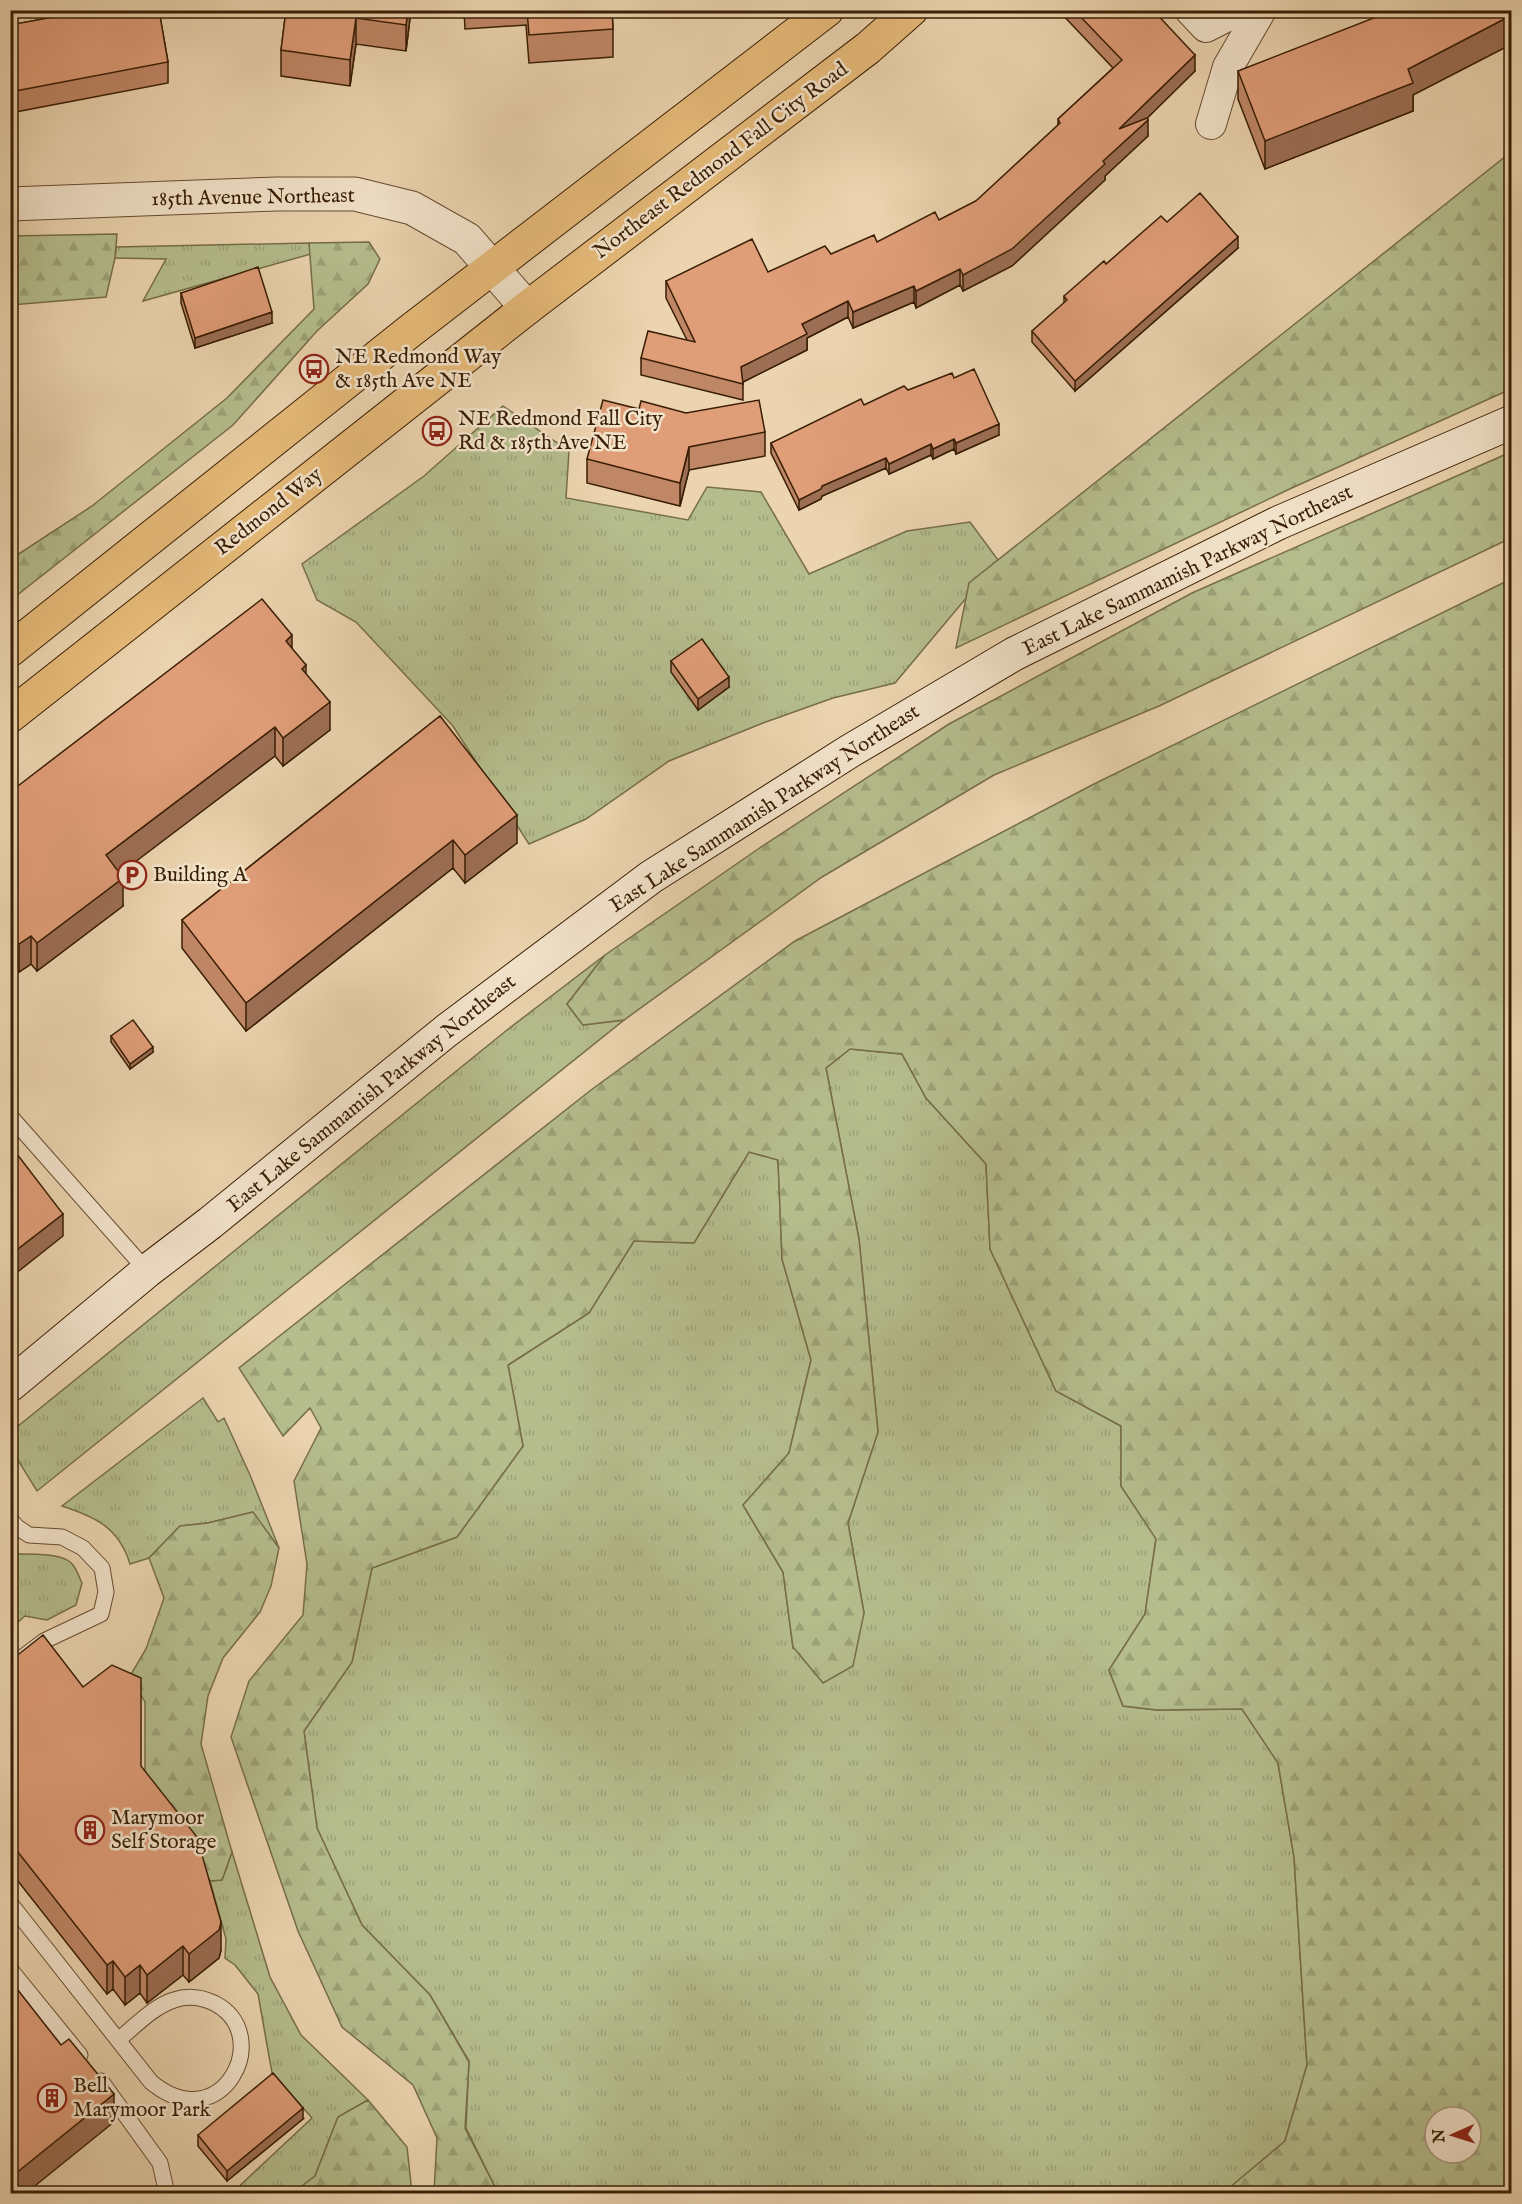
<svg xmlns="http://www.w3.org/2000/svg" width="1522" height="2204" viewBox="0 0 1522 2204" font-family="'IM FELL English',serif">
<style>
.grass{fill:url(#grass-tufts);stroke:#776e48;stroke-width:1.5}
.forest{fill:url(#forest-firs);stroke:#776e48;stroke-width:1.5;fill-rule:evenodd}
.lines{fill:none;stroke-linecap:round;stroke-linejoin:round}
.service-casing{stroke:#664c2f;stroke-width:17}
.minor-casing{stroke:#664c2f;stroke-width:32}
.tertiary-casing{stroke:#664c2f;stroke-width:35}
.secondary-casing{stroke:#391e04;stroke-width:35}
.primary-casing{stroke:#391e04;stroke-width:35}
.service{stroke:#f2e3cb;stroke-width:15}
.minor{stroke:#f2e3cb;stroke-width:30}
.tertiary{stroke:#f2e3cb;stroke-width:33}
.secondary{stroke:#f2e3cb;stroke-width:33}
.primary{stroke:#e6ba78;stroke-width:33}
.wall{fill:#c08767;stroke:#391e04;stroke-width:1.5}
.shaded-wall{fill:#9c6e54;stroke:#391e04;stroke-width:1.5}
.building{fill:#df9d78;stroke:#391e04;stroke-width:1.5}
.labels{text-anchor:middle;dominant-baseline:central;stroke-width:5;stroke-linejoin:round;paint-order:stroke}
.street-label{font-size:21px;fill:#391e04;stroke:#f2e3cb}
.poi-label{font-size:21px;fill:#391e04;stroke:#f2e3cb;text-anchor:start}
</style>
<defs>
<pattern id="grass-tufts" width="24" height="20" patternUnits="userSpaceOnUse" patternTransform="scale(1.5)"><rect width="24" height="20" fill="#b5bd8d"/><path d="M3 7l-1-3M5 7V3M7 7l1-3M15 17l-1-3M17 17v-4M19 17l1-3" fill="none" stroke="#9ca278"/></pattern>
<pattern id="forest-firs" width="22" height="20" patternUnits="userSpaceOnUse" patternTransform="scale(1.5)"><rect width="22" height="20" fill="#b5bd8d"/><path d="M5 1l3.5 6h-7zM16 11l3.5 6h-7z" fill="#9ca278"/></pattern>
</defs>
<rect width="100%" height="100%" fill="#ebd4af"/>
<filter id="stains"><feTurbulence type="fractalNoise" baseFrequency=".00333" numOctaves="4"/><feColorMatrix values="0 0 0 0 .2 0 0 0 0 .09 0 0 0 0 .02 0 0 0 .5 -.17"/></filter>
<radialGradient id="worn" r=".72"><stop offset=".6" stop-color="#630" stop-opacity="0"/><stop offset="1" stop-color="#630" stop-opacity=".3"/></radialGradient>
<path class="grass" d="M 309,243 L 311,254 L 143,301 L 166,259 L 115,258 L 116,247 Z
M 503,406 L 569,451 L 566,498 L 688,520 L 707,487 L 761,492 L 809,574 L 907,531 L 970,522 L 998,560 L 895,683 L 833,698 L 763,723 L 669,761 L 586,819 L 529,844 L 453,726 L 356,622 L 317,600 L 302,564 L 424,476 Z
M 605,955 L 567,1004 L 583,1025 L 624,1020 L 37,1491 L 11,1449 L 11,1439 L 17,1427 L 507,1030 Z
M 850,1049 L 902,1054 L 926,1098 L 986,1164 L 990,1249 L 1056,1391 L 1121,1426 L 1121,1486 L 1156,1538 L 1145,1614 L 1109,1670 L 1123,1706 L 1157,1710 L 1242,1709 L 1278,1763 L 1294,1857 L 1307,2065 L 1285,2141 L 1227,2192 L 498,2193 L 466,2128 L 469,2061 L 430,1995 L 362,1925 L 317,1828 L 304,1731 L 352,1662 L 372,1568 L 457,1537 L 523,1446 L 508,1365 L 589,1313 L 634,1241 L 694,1243 L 749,1152 L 778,1160 L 782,1259 L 811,1360 L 789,1453 L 743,1505 L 783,1572 L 793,1648 L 864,1613 L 848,1523 L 878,1432 L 859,1239 L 826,1068 Z
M 203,1398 L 218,1422 L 224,1418 L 250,1475 L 279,1548 L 252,1512 L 208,1523 L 180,1526 L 149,1558 L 130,1564 C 119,1528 96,1517 62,1506 Z
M 11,1554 C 26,1554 64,1552 73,1565 C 77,1570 79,1577 82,1583 L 76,1605 L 47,1620 L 25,1616 L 11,1628 Z
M 232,1852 L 270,1977 L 301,2035 L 368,2100 L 338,2117 L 315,2176 L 293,2193 L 232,2193 L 312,2118 L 272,2073 L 258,1994 L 235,1965 L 225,1958 L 226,1939 L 210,1881 L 222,1880 Z"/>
<path class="forest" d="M 1511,152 L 1511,389 L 1294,487 L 956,648 L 969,583 Z
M 117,234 L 115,258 L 106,297 L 11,305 L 11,236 Z
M 369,242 L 380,259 L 368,284 L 317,331 L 233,425 L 11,600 L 11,559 L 92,506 L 227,398 L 314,309 L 309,243 Z
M 1511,452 L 1511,538 L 1159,706 L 994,775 L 822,877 L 624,1020 L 583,1025 L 567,1004 L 605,955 L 761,847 L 949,724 L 1192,593 Z
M 1511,579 L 1511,2193 L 1223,2193 L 1285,2141 L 1307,2065 L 1294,1857 L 1278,1763 L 1242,1709 L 1157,1710 L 1123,1706 L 1109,1670 L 1145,1614 L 1156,1539 L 1121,1486 L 1121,1426 L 1056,1391 L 990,1249 L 986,1164 L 926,1098 L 902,1054 L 850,1049 L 826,1068 L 859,1239 L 878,1432 L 848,1523 L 864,1613 L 853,1666 L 823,1683 L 793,1647 L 783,1572 L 743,1505 L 789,1453 L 811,1360 L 782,1259 L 778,1160 L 749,1152 L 694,1243 L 634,1241 L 589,1313 L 508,1365 L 523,1446 L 457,1537 L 372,1568 L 352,1662 L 304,1731 L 317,1828 L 362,1925 L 430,1995 L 469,2062 L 465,2128 L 498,2193 L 434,2193 L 437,2138 L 413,2085 L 342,2027 L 298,1931 L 231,1737 L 249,1681 L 303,1615 L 307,1564 L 294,1481 L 321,1428 L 310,1408 L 283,1436 L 239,1368 L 591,1090 L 795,941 L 1094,784 ZM 1435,2117 L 1471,2117 L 1471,2153 L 1435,2153 Z
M 253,1512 L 279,1548 L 271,1586 L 260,1612 L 223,1658 L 208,1696 L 201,1744 L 232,1852 L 222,1880 L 210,1881 L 199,1859 L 145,1793 L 145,1702 L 130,1676 L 146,1649 L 164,1598 L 149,1558 L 180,1526 L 208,1523 Z
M 368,2100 L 407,2147 L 412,2193 L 293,2193 L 315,2176 L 338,2117 Z"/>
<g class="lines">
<g class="service-casing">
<path id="service" d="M 10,1116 L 147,1271
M 10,1519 L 17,1527 L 29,1535 L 62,1537 L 83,1548 L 102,1568 L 106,1592 L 101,1614 L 44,1641 L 10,1667
M 10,1903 L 151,2082 C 222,2141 276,2034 214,2003 C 201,1997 188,1995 174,2000 C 154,2006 134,2027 118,2040
M 10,1969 L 80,2055
M 101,2081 L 160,2163 L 167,2194"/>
</g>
<g class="minor-casing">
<path id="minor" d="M 1190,10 L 1206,27 L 1239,10
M 1211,124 L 1228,67 L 1261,10"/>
</g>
<g class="tertiary-casing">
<path id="tertiary" d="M 10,204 L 277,194 L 355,194 L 412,208 L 467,239 L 527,308"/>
</g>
<g class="secondary-casing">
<path id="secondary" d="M 10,1385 L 147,1271 L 210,1223 L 446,1031 L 651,877 L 850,751 L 1014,654 L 1278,523 L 1512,422"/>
</g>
<g class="primary-casing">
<path id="primary" d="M 10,650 L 410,331 L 827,10
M 10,716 L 527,308 L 868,48 L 911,10"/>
</g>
<use href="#service" class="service"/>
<use href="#minor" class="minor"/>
<use href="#tertiary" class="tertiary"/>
<use href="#secondary" class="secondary"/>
<use href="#primary" class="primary"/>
</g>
<path class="wall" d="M 90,10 L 162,10 L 159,11 L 168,62 L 168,83 L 10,113 L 10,25 Z
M 286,10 L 411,10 L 406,51 L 356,44 L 350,86 L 281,76 L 281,50 Z
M 464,10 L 612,10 L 613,29 L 613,57 L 529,63 L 526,25 L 465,29 Z
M 1058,10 L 1153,10 L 1195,71 L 1146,119 L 1148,136 L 1105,176 L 1105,180 L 1012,266 L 963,291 L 960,285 L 916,308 L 914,302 L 853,328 L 848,317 L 807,338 L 807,350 L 743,382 L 743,400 L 641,375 L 641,358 L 687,340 L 666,298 L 666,281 L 768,272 L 877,242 L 939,220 L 976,201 L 1058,126 L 1058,119 L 1113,68 Z
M 1238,71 L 1413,95 L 1413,111 L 1265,169 L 1238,99 Z
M 1167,222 L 1238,248 L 1075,391 L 1032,342 L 1032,331 L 1064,303 L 1064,296 L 1106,264 Z
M 181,293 L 272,323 L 195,348 L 181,303 Z
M 954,378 L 999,435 L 956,454 L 954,449 L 933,459 L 931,455 L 889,474 L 886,468 L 822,496 L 821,499 L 799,510 L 771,453 L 771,443 L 864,405 Z
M 639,409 L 686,413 L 765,432 L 765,456 L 689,470 L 680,506 L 587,483 L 587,459 Z
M 292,649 L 306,674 L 330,730 L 283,766 L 275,756 L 119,873 L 123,906 L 37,971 L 31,964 L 19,972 L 10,962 L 10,792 Z
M 671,661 L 729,687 L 698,710 L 671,672 Z
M 440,716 L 517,843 L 465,883 L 453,868 L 246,1031 L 182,948 L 182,920 Z
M 111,1036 L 153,1052 L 130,1069 L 111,1042 Z
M 10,1661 L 141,1766 L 221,1950 L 219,1958 L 189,1982 L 183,1975 L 147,2003 L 140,1993 L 125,2005 L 113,1989 L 107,1994 L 10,1871 Z
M 303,2119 L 227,2181 L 198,2146 L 198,2135 Z"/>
<path class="shaded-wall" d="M 408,10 L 411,10 L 406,51 L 406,25 Z
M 1512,15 L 1512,44 L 1413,95 L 1413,111 L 1265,169 L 1265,141 L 1408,69 Z
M 356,18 L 356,44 L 350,86 L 350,60 Z
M 1195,55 L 1195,71 L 1119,146 L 1119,129 Z
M 1148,120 L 1148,136 L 1105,176 L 1105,180 L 1012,266 L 963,291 L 963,275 L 1103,161 Z
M 1238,237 L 1238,248 L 1075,391 L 1075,381 Z
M 960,269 L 960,285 L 916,308 L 916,291 Z
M 914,286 L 914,302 L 853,328 L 853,312 Z
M 848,301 L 848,317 L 807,338 L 807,350 L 741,383 L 741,367 L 802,324 Z
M 272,312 L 272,323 L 195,348 L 195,338 Z
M 999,424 L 999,435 L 956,454 L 956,443 Z
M 954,439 L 954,449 L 933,459 L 933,449 Z
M 931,444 L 931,455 L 889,474 L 889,464 Z
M 689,447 L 689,470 L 680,506 L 680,483 Z
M 886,458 L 886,468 L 822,496 L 821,499 L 799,510 L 799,500 L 822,486 Z
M 292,635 L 292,664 L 286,641 Z
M 306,665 L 306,693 L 302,669 Z
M 729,677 L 729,687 L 698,710 L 698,699 Z
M 330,702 L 330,730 L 283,766 L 283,738 Z
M 275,727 L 275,756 L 106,884 L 106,855 Z
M 517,815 L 517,843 L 465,883 L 465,855 Z
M 453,840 L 453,868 L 246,1031 L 246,1003 Z
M 123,878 L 123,906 L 37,971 L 37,943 Z
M 31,936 L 31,964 L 19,972 L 19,944 Z
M 153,1047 L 153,1052 L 130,1069 L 130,1064 Z
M 63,1214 L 63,1236 L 10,1278 L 10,1255 Z
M 221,1922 L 221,1950 L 219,1958 L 189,1982 L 189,1954 Z
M 183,1946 L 183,1975 L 147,2003 L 147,1975 Z
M 113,1961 L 113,1989 L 107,1994 L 107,1965 Z
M 140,1965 L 140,1993 L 125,2005 L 125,1977 Z
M 114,2094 L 114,2122 L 26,2193 L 10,2193 L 10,2178 Z
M 303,2108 L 303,2119 L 227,2181 L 227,2171 Z"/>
<path class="building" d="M 91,10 L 159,10 L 168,62 L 10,92 L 10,25 Z
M 286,10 L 408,10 L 406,25 L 356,18 L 350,60 L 281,50 Z
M 527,10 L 612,10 L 613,29 L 529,35 Z
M 1074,10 L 1153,10 L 1195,55 L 1119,129 L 1147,118 L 1148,120 L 1103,161 L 1105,164 L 1012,249 L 963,275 L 960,269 L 916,291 L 914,286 L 853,312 L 848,301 L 802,324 L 807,334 L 741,367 L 743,384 L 641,358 L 648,331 L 695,342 L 666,281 L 752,239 L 768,272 L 825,246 L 831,254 L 874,235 L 877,242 L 935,212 L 939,220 L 976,201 L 1060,123 L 1058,119 L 1122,60 Z
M 1394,10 L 1512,10 L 1512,15 L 1408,69 L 1413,83 L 1265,141 L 1238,71 Z
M 1200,193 L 1238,237 L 1075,381 L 1032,331 L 1067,300 L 1064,296 L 1104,261 L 1106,264 L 1161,216 L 1167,222 Z
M 258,267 L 272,312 L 195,338 L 181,293 Z
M 974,369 L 999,424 L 956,443 L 954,439 L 933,449 L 931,444 L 889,464 L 886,458 L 822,486 L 821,489 L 799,500 L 771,443 L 861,399 L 864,405 L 904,386 L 908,390 L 952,373 L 954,378 Z
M 603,400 L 639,409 L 641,401 L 686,413 L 759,400 L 765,432 L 689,447 L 680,483 L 587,459 Z
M 262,599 L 292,635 L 286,641 L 306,665 L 302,669 L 330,702 L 283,738 L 275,727 L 106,855 L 123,878 L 37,943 L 31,936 L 19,944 L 10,934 L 10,792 Z
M 702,639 L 729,677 L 698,699 L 671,661 Z
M 440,716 L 517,815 L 465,855 L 453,840 L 246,1003 L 182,920 Z
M 133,1020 L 153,1047 L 130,1064 L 111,1036 Z
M 10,1145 L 63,1214 L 10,1255 Z
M 43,1635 L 83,1687 L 112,1665 L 141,1678 L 141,1766 L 197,1837 L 221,1922 L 219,1930 L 189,1954 L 183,1946 L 147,1975 L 140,1965 L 125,1977 L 113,1961 L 107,1965 L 10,1842 L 10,1661 Z
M 10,1980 L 61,2045 L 69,2039 L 114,2094 L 10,2178 Z
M 273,2073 L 303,2108 L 227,2171 L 198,2135 Z"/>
<defs>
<g id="bus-ring" transform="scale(1.5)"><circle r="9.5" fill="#f2e3cb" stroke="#8f2418" stroke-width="1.5"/><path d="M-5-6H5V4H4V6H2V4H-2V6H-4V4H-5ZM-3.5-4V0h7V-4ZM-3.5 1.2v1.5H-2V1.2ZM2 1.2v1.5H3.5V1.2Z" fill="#8f2418"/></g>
<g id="parking-ring" transform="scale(1.5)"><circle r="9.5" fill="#f2e3cb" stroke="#8f2418" stroke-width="1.5"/><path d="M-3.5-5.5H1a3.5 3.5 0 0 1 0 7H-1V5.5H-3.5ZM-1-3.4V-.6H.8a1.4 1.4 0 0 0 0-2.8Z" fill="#8f2418"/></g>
<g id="building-ring" transform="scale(1.5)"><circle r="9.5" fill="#f2e3cb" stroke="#8f2418" stroke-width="1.5"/><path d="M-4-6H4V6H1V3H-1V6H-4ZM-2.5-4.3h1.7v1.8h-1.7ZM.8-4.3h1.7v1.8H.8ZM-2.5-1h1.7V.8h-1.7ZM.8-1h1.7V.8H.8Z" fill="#8f2418"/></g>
</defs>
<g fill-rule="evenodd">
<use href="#bus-ring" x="314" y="369"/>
<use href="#bus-ring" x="437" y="431"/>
<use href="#parking-ring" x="132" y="875"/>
<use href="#building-ring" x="90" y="1830"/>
<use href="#building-ring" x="52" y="2098"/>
</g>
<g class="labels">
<g class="street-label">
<text transform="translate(721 161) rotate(-37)">Northeast Redmond Fall City Road</text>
<text transform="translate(253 198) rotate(-1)">185th Avenue Northeast</text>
<text transform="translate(269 512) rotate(-38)">Redmond Way</text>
<text transform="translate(1188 571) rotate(-26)">East Lake Sammamish Parkway Northeast</text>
<text transform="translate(765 809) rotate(-33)">East Lake Sammamish Parkway Northeast</text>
<text transform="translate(372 1094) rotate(-39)">East Lake Sammamish Parkway Northeast</text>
</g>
<g class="poi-label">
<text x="335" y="357">NE Redmond Way<tspan x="335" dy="24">&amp; 185th Ave NE</tspan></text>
<text x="458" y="419">NE Redmond Fall City<tspan x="458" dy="24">Rd &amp; 185th Ave NE</tspan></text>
<text x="153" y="875">Building A</text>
<text x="111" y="1818">Marymoor<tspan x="111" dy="24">Self Storage</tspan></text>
<text x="73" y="2086">Bell<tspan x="73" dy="24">Marymoor Park</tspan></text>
</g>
</g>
<rect width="1522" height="2204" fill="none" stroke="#ebd4af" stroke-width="36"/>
<rect x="12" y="12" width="1498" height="2180" fill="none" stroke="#391e04" stroke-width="3"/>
<rect x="18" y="18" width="1486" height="2168" fill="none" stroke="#391e04" stroke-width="1.5"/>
<g transform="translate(1453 2135) rotate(267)"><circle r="28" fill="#f2e3cb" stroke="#a8947b" stroke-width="1.5"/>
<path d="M0-4.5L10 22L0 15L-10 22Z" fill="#8f2418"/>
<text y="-9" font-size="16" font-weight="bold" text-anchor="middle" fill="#391e04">N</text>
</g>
<rect width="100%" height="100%" filter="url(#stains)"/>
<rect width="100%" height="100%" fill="url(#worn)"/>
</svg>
